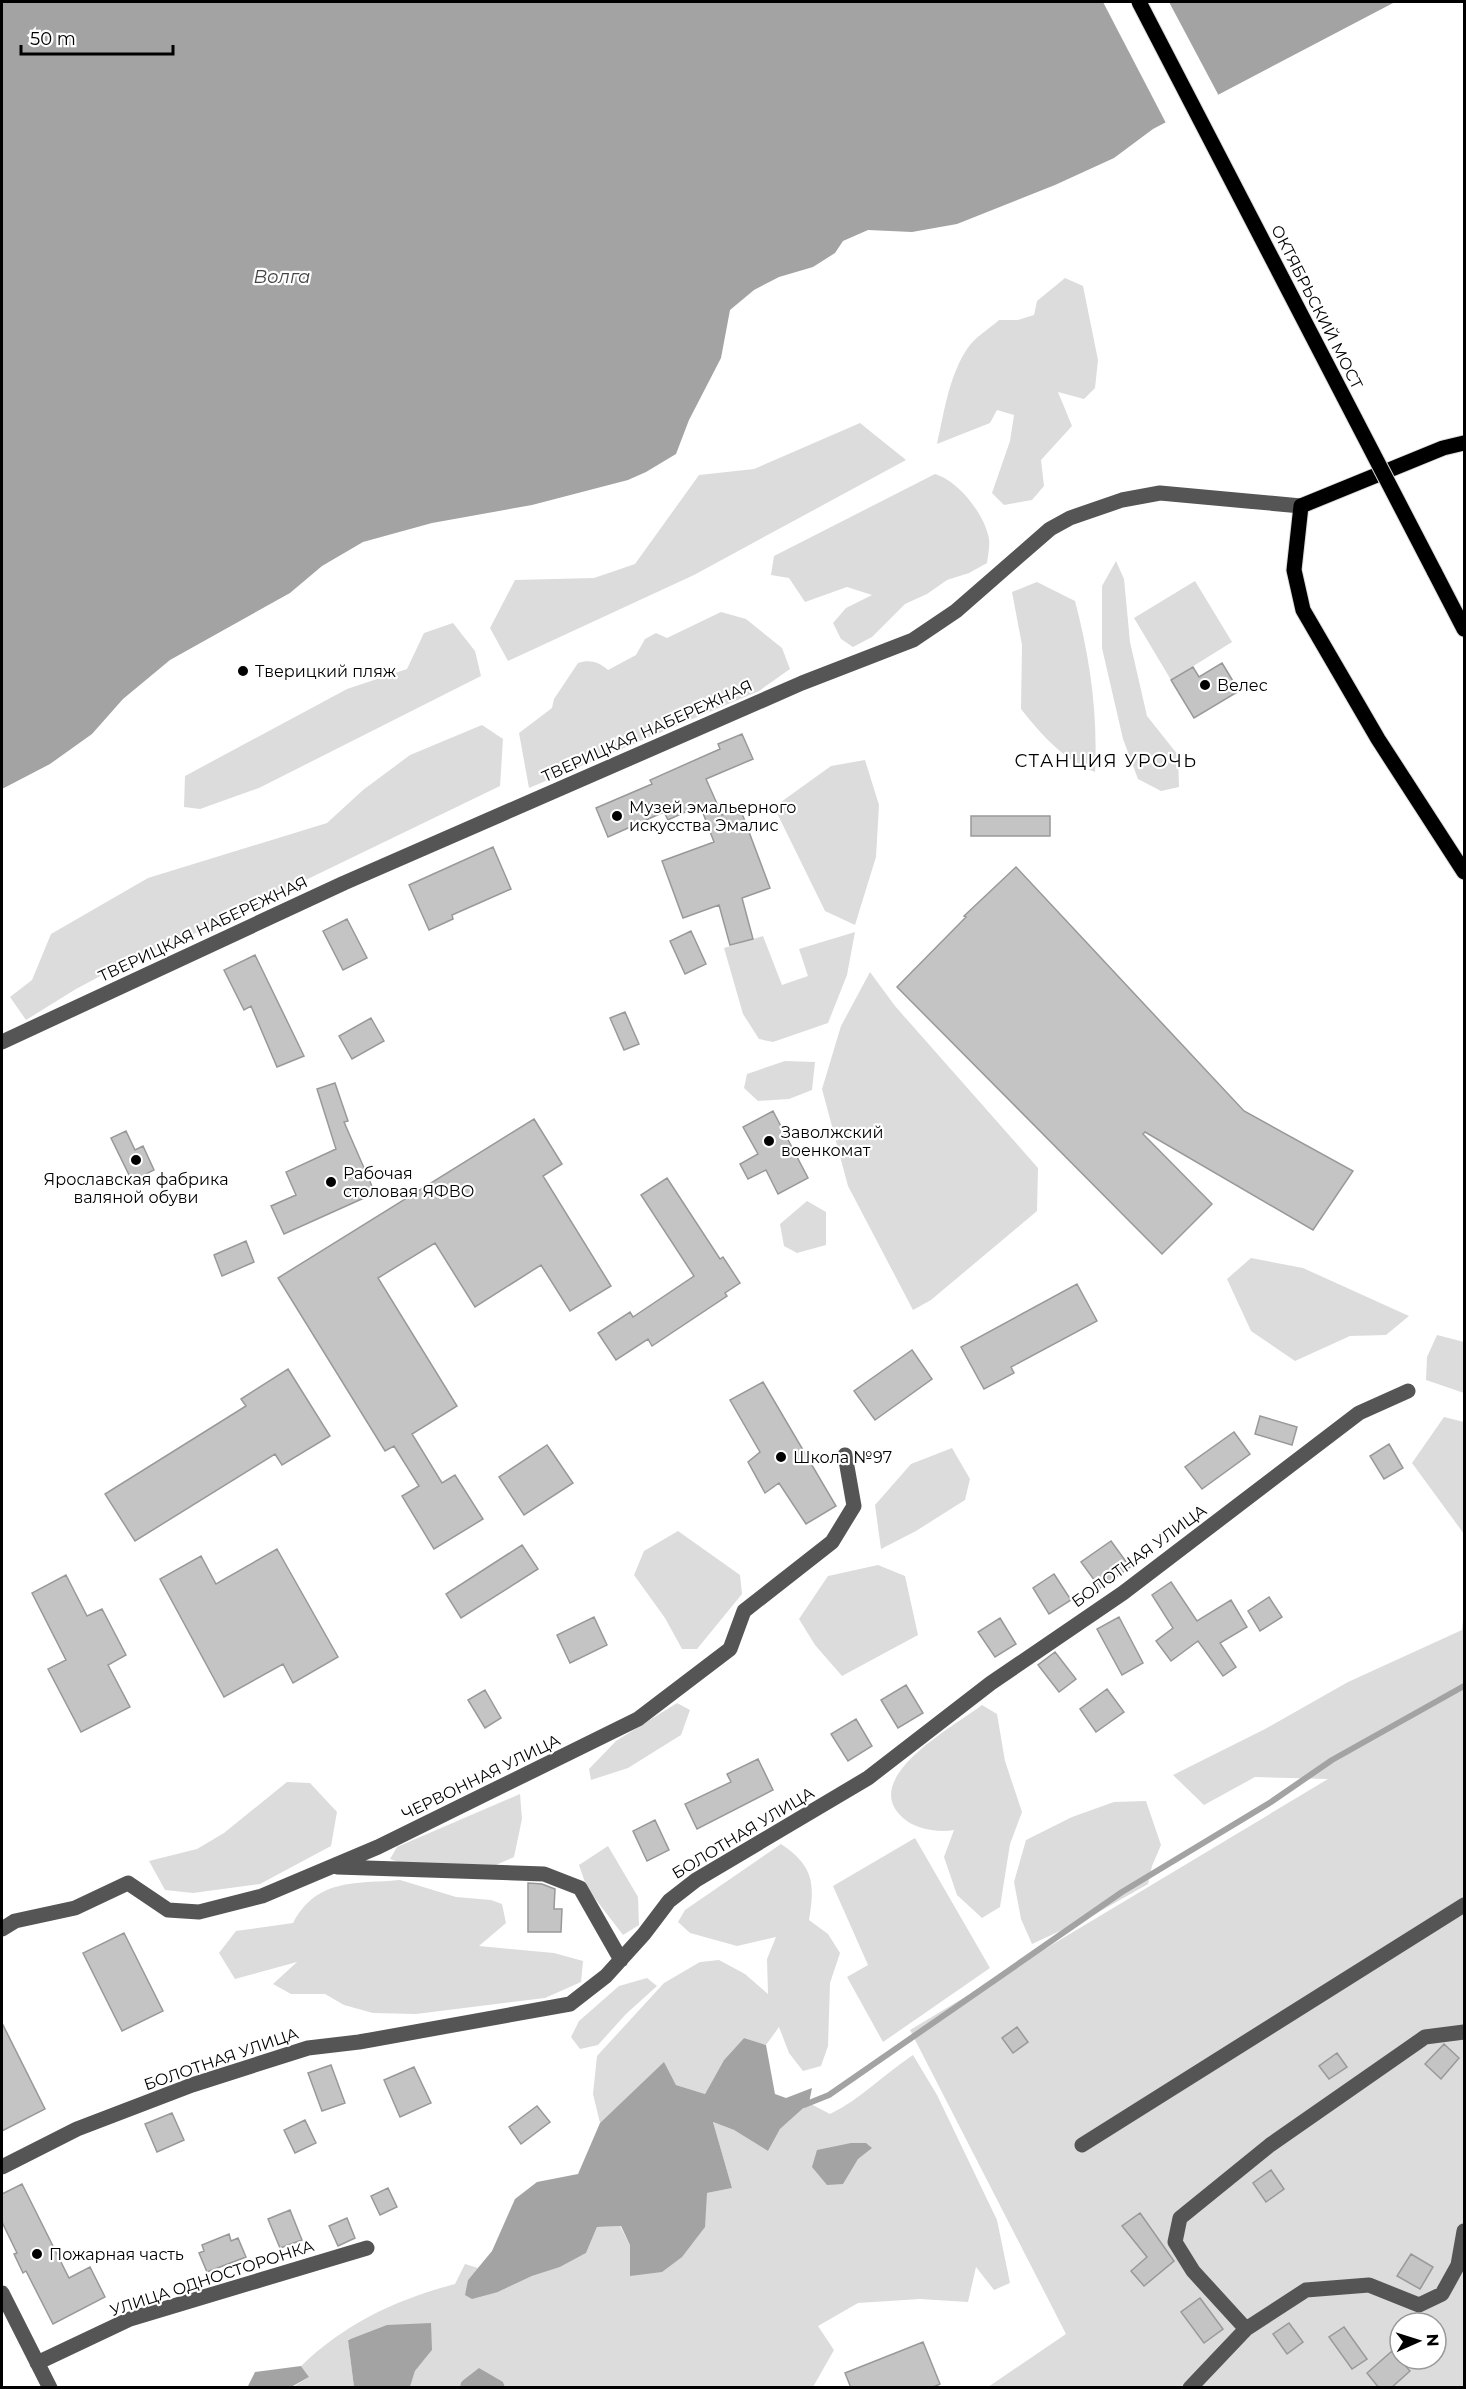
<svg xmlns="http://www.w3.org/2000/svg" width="1466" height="2389" viewBox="0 0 1466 2389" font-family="Montserrat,sans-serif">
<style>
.green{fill:#dcdcdc;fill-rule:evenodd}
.water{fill:#a3a3a3}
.pier{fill:#fff}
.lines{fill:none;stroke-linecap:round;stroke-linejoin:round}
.stream{stroke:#a3a3a3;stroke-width:6}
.building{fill:#c4c4c4;stroke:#999;stroke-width:1.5}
.major-casing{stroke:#dbdbdb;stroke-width:17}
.minor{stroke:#555;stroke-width:15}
.major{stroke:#000;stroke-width:15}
.major-bridge-casing{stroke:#dbdbdb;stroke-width:17;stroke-linecap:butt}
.major-bridge{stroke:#000;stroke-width:15}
.poi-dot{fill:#000;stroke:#fff;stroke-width:2}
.labels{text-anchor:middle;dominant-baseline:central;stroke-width:4.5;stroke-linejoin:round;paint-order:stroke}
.street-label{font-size:16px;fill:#000;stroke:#fff}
.poi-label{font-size:16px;fill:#000;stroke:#fff;text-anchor:start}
.water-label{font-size:18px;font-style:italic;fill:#444;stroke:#fff}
.neighbourhood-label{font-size:18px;letter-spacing:1.5px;fill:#000;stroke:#fff}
</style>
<rect width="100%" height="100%" fill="#fff"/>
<path class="green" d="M 1065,278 L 1083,286 L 1098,360 L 1095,388 L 1084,399 L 1058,392 L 1072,426 L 1041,460 L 1044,486 L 1032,500 L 1004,505 L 992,493 L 1010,441 L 1014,415 L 997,410 L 990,423 L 937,444 C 944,413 949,376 967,349 C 974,338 989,329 999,320 L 1018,320 L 1034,315 L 1037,301 Z
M 860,423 L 906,460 L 694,575 L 508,661 L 490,628 L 515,580 L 594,578 L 635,564 L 699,475 L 754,469 Z
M 935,474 C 959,481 985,515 989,539 C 990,546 988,555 987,563 L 969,573 L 947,580 L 927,594 L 905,604 L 872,637 L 853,647 L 841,639 L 833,623 L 846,608 L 872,595 L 847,587 L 805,602 L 789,578 L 771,575 L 774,556 Z
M 1116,561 L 1124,579 L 1130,642 L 1147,716 L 1178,755 L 1179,787 L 1161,791 L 1138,779 L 1123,739 L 1102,648 L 1102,586 Z
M 1195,581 L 1232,642 L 1171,680 L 1134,618 Z
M 1037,582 L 1075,601 C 1090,658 1098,713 1095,772 C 1063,760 1042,735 1021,709 L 1022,645 L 1012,592 Z
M 721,612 L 746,619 L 782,648 L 790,669 L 759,691 L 529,788 L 519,733 L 552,708 L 554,699 L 578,663 C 590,659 599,662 608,670 L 636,655 L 645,639 L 656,633 L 667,638 Z
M 453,623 L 475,651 L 481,676 L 259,788 L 200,809 L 184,807 L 185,776 L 347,689 L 407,669 L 424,633 Z
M 482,725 L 503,739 L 500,786 L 198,932 L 125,963 L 76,989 L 26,1020 L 10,997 L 32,980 L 51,934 L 148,878 L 327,823 L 363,790 L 410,755 Z
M 865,760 L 879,805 L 876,857 L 855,925 L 825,911 L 774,807 L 831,766 Z
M 855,932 L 847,975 L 828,1023 L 773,1042 L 759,1039 L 743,1014 L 724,948 L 763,936 L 782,985 L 808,976 L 799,949 Z
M 870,972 L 895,1006 L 1038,1168 L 1037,1211 L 931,1300 L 913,1310 L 848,1186 L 822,1089 L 841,1026 Z
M 785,1061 L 815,1062 L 812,1090 L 789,1099 L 758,1101 L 744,1088 L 747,1074 Z
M 807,1201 L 826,1212 L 826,1245 L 797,1253 L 784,1246 L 780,1224 Z
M 1251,1258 L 1303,1268 L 1409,1316 L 1386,1335 L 1350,1336 L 1295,1361 L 1251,1331 L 1227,1279 Z
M 1437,1335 L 1464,1342 L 1464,1393 L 1426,1380 L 1427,1357 Z
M 1444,1417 L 1464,1422 L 1464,1534 L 1412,1463 Z
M 952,1448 L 970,1479 L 965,1500 L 916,1531 L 881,1549 L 875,1505 L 911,1464 Z
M 678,1531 L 740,1575 L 742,1594 L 697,1649 L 682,1649 L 665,1618 L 634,1575 L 644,1551 Z
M 878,1565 L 905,1576 L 918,1635 L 842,1676 L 815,1645 L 799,1619 L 828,1576 Z
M 1464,1608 L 1464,2387 L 988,2387 L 1066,2334 L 910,2030 L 1328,1779 L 1255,1777 L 1204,1805 L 1173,1775 L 1265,1729 L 1348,1682 L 1462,1630 ZM 1400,2323 L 1436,2323 L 1436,2359 L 1400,2359 Z
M 677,1703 L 690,1710 L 681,1735 L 628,1768 L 591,1780 L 589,1769 L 616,1741 Z
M 982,1705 L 997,1714 L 1005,1761 L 1022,1812 L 1010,1844 L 1000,1907 L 982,1918 L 957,1895 L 944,1857 L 954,1830 C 937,1833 914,1829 902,1817 C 859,1777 955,1726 982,1705 Z
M 287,1782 L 310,1783 L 337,1812 L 331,1846 L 260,1884 L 193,1893 L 165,1890 L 149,1861 L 197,1849 L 224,1833 Z
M 520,1794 L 522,1819 L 514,1857 L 496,1865 L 401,1863 L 390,1859 L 397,1847 Z
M 1146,1801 L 1161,1845 L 1152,1866 L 1148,1884 L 1090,1917 L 1032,1944 L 1021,1919 L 1014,1882 L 1026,1840 L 1072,1817 L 1114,1802 Z
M 915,1838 L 990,1968 L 883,2042 L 847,1977 L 868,1965 L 833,1886 Z
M 781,1844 C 814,1866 815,1884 809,1920 L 828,1934 L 840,1953 L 830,1983 L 828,2046 L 821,2066 L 803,2071 L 789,2053 L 779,2027 L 766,2045 L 744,2038 L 724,2060 L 705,2094 L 676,2085 L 664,2063 L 600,2123 L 593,2094 L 597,2056 L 664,1983 L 700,1962 L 719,1960 L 745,1974 L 768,1994 L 767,1959 L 776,1937 L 737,1946 L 690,1933 L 678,1922 L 685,1910 Z
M 608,1846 L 638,1897 L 639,1925 L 623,1935 L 587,1888 L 579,1865 Z
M 400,1880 L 456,1897 L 491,1900 L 502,1904 L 506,1923 L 479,1946 L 554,1953 L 583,1961 L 581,1982 L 545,1998 L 416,2014 L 373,2013 L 344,2005 L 325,1994 L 291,1994 L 273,1984 L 297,1962 L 235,1979 L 219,1953 L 236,1931 L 293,1923 C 317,1878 355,1884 400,1880 Z
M 647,1978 L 657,1986 L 626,2014 L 598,2045 L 580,2049 L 571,2037 L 579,2021 L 619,1986 Z
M 913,2055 L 937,2095 L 997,2220 L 1010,2283 L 994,2290 L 976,2267 L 968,2302 L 920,2299 L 858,2303 L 818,2326 L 834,2350 L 813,2387 L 505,2387 L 503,2382 L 461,2381 L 460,2387 L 410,2387 L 415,2371 L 432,2350 L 348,2339 L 354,2387 L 291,2388 L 309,2377 L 301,2366 C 346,2323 395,2300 455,2284 L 465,2264 L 478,2268 L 468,2280 L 498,2292 L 532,2276 L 560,2267 L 586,2253 L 597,2227 L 620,2226 L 630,2245 L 630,2275 L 707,2193 L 732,2188 L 713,2122 L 734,2130 L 768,2151 L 780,2129 L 809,2103 L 830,2114 C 861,2099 884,2074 913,2055 Z"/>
<path class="water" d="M 2,2 L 1395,2 L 1153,129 L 1114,158 L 1055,185 L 957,224 L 912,232 L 868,230 L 843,241 L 835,253 L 813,267 L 779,277 L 754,290 L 730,310 L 721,358 L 689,420 L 676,454 L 646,472 L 628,480 L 532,505 L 432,523 L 363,542 L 322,566 L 290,593 L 170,660 L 123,699 L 92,734 L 50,764 L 2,789 Z
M 744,2038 L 766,2045 L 775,2094 L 786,2098 L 812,2088 L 809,2103 L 780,2129 L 768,2151 L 734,2130 L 713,2122 L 732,2188 L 707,2193 L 705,2227 L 682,2257 L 662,2272 L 630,2276 L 630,2245 L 621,2226 L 597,2227 L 586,2253 L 560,2267 L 532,2276 L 498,2292 L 472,2299 L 465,2295 L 468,2280 L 492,2251 L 515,2199 L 537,2182 L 578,2174 L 600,2123 L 664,2062 L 676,2085 L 705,2094 L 724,2060 Z
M 851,2143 L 866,2143 L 872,2148 L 858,2159 L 843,2184 L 827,2185 L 812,2167 L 817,2150 Z
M 431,2323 L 432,2350 L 415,2371 L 410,2387 L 354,2387 L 348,2340 L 387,2325 Z
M 301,2366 L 309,2377 L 291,2387 L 248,2386 L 255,2372 Z
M 479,2368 L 503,2382 L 505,2387 L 460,2387 L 461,2382 Z"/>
<path class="pier" d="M 1103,2 L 1169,2 L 1220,98 L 1167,125 Z"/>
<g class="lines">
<path class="stream" d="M 804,2105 L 829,2095 L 1122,1892 L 1271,1802 L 1332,1760 L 1464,1686"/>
</g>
<path class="building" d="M 1222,663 L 1239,691 L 1194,718 L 1171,680 L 1193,667 L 1199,677 Z
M 742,734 L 753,759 L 706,779 L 722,815 L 740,808 L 770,888 L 742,898 L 753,939 L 730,945 L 719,905 L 683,918 L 662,861 L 714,842 L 700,805 L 668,820 L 664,812 L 608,837 L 596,808 L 652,784 L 650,780 L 720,749 L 718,744 Z
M 971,816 L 1050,816 L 1050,836 L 971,836 Z
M 493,847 L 511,889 L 452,915 L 453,919 L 429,930 L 409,885 Z
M 1016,867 L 1244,1111 L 1353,1171 L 1313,1230 L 1145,1132 L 1143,1134 L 1212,1204 L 1162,1254 L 897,987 L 966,917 L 964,916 Z
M 347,919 L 367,958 L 343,970 L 323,931 Z
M 691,931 L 706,964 L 685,974 L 670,941 Z
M 255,955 L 304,1056 L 277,1067 L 251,1006 L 244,1010 L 224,970 Z
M 625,1012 L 639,1044 L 624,1050 L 610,1018 Z
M 371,1018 L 384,1041 L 352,1059 L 339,1036 Z
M 335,1083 L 348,1121 L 344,1122 L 375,1193 L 284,1234 L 271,1206 L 296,1195 L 286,1172 L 336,1149 L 317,1089 Z
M 773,1111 L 808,1178 L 778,1194 L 766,1170 L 748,1179 L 740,1164 L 758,1154 L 743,1127 Z
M 534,1119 L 562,1164 L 543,1176 L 611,1286 L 570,1311 L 541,1265 L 475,1307 L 435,1243 L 378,1278 L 457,1406 L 412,1434 L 442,1483 L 455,1475 L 483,1519 L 434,1549 L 402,1496 L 419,1486 L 394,1446 L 385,1451 L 278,1278 Z
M 126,1131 L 135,1150 L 143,1146 L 154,1170 L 132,1181 L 111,1138 Z
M 667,1178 L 720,1259 L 723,1257 L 740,1283 L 725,1293 L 727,1296 L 652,1346 L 648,1339 L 616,1360 L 598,1333 L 630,1312 L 633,1317 L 694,1276 L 641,1195 Z
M 246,1241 L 254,1262 L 222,1276 L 214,1255 Z
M 1077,1284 L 1097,1321 L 1011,1367 L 1014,1373 L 984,1389 L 961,1347 Z
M 912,1350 L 932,1379 L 875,1420 L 854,1391 Z
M 288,1369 L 330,1436 L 282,1465 L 275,1454 L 135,1541 L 105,1494 L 246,1406 L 241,1399 Z
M 763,1382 L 836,1506 L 806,1524 L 779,1483 L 765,1493 L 748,1462 L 760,1452 L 730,1400 Z
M 1260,1416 L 1297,1427 L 1292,1445 L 1255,1434 Z
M 1234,1432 L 1250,1454 L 1202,1489 L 1185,1467 Z
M 1389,1444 L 1403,1468 L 1384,1479 L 1370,1456 Z
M 547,1445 L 573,1483 L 524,1515 L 499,1477 Z
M 1111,1541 L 1130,1567 L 1100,1588 L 1081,1562 Z
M 522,1545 L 538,1569 L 461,1618 L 446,1594 Z
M 277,1549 L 338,1657 L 293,1683 L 283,1664 L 224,1697 L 160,1579 L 201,1556 L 216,1584 Z
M 1054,1574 L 1071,1600 L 1049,1614 L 1033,1588 Z
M 66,1575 L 87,1616 L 102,1609 L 126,1655 L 108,1665 L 130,1707 L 81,1732 L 48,1669 L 66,1660 L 32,1593 Z
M 1171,1582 L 1197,1621 L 1231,1600 L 1247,1627 L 1220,1643 L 1236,1667 L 1223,1676 L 1198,1641 L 1171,1661 L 1156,1641 L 1173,1628 L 1152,1595 Z
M 1269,1597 L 1282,1617 L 1260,1631 L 1248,1611 Z
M 594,1617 L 607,1645 L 570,1663 L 557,1635 Z
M 1119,1617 L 1143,1663 L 1122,1675 L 1097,1629 Z
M 1000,1618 L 1016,1644 L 995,1657 L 978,1632 Z
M 1055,1652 L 1076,1679 L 1059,1692 L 1038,1665 Z
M 906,1685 L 923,1713 L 898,1728 L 881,1700 Z
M 1107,1689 L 1124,1712 L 1096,1732 L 1080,1709 Z
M 485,1690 L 501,1718 L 485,1728 L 468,1700 Z
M 856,1719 L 872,1746 L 848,1761 L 831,1734 Z
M 758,1759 L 773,1790 L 697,1829 L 685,1804 L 731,1782 L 727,1774 Z
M 655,1820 L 669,1850 L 647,1861 L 633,1831 Z
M 528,1883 L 542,1884 L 555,1889 L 554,1909 L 562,1909 L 561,1932 L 528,1932 Z
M 124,1933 L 163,2011 L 122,2031 L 83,1953 Z
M 2,2023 L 45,2109 L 2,2131 Z
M 1017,2027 L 1028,2042 L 1013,2053 L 1002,2038 Z
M 1444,2044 L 1459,2058 L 1441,2079 L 1425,2064 Z
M 1337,2053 L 1347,2067 L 1329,2079 L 1319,2066 Z
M 331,2065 L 345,2103 L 322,2111 L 308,2073 Z
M 414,2067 L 431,2103 L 400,2117 L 384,2080 Z
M 537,2106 L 550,2122 L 521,2144 L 509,2127 Z
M 172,2113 L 184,2140 L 157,2152 L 145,2124 Z
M 305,2120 L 316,2143 L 295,2153 L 284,2130 Z
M 1271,2170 L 1284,2189 L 1266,2202 L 1253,2183 Z
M 22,2184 L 69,2278 L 90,2267 L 105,2297 L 53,2324 L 26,2271 L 23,2273 L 14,2254 L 17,2253 L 2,2222 L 2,2194 Z
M 388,2188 L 397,2207 L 380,2215 L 371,2196 Z
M 290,2210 L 302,2240 L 280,2248 L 268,2219 Z
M 1140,2213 L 1174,2261 L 1144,2286 L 1131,2271 L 1147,2257 L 1122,2226 Z
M 347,2218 L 355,2238 L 338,2246 L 329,2226 Z
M 229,2234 L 231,2241 L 238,2238 L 246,2257 L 207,2272 L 199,2253 L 204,2251 L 202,2245 Z
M 1411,2254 L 1433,2267 L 1420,2289 L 1397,2276 Z
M 1200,2298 L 1223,2329 L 1204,2343 L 1181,2312 Z
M 1289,2323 L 1303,2342 L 1287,2354 L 1273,2334 Z
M 1344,2327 L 1367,2359 L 1352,2369 L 1329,2337 Z
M 923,2342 L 940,2384 L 931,2388 L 851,2388 L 845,2373 Z
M 1392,2351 L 1410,2371 L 1391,2388 L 1379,2388 L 1367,2373 Z"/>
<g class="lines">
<g class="major-casing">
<path id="major" d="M 1464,443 L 1443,448 L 1301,506 L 1294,570 L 1303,610 L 1378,739 L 1464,872
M 1434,571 L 1464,629"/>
</g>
<path class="minor" d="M 2,1042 L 344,883 L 802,683 L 913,640 L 956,611 L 1050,529 L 1070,518 L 1122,500 L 1160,493 L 1301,506
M 337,1867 L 544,1874 L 580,1888 L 621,1960
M 2,1929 L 15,1921 L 75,1908 L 128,1883 L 168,1910 L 199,1912 L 262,1896 L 378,1847 L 638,1719 L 730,1649 L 744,1611 L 832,1542 L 854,1506 L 845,1455
M 1082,2145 L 1464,1905
M 2,2167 L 77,2129 L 192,2085 L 308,2048 L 359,2042 L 570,2004 L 606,1976 L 644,1934 L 669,1901 L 696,1880 L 868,1778 L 991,1683 L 1123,1593 L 1359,1413 L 1408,1391
M 2,2293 L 50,2388
M 1246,2329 L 1193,2271 L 1175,2242 L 1180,2218 L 1270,2145 L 1425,2037 L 1464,2032
M 37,2363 L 130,2319 L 367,2248
M 1190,2388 L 1246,2329 L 1306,2290 L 1369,2285 L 1419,2305 L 1442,2294 L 1458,2265 L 1464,2231"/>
<use href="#major" class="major"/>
<g class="major-bridge-casing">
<path id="major-bridge" d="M 1139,2 L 1434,571"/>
</g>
<use href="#major-bridge" class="major-bridge"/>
</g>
<g class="poi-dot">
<circle cx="243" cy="671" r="6"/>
<circle cx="1205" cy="685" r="6"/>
<circle cx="617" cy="816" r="6"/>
<circle cx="769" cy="1141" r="6"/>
<circle cx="136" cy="1160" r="6"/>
<circle cx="331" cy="1182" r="6"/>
<circle cx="781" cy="1457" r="6"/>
<circle cx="37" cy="2254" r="6"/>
</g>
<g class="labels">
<g class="street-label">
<text transform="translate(1317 307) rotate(63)">ОКТЯБРЬСКИЙ МОСТ</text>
<text transform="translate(647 731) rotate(-24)">ТВЕРИЦКАЯ НАБЕРЕЖНАЯ</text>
<text transform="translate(203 929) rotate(-25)">ТВЕРИЦКАЯ НАБЕРЕЖНАЯ</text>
<text transform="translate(1139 1556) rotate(-36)">БОЛОТНАЯ УЛИЦА</text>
<text transform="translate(481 1777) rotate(-26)">ЧЕРВОННАЯ УЛИЦА</text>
<text transform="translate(743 1833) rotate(-31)">БОЛОТНАЯ УЛИЦА</text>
<text transform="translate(221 2059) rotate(-19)">БОЛОТНАЯ УЛИЦА</text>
<text transform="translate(212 2278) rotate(-18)">УЛИЦА ОДНОСТОРОНКА</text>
</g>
<g class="poi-label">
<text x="255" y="671">Тверицкий пляж</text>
<text x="1217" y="685">Велес</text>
<text x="629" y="807">Музей эмальерного<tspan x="629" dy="18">искусства Эмалис</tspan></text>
<text x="781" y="1132">Заволжский<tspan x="781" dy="18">военкомат</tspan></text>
<text x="343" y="1173">Рабочая<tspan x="343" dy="18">столовая ЯФВО</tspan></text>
<text x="136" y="1179" text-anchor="middle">Ярославская фабрика<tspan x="136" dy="18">валяной обуви</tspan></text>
<text x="793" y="1457">Школа №97</text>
<text x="49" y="2254">Пожарная часть</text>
</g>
<g class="water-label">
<text x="282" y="277">Волга</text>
</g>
<g class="neighbourhood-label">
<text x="1106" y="761">СТАНЦИЯ УРОЧЬ</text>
</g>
</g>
<rect width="1466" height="2389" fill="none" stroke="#000000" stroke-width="6"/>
<g transform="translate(1418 2341) rotate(87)"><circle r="28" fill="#ffffff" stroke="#999999" stroke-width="1.5"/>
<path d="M0-4.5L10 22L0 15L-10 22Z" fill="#000000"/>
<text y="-9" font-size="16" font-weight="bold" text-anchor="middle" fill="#000000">N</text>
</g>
<path d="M21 45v9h152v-9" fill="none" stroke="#000000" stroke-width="3"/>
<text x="30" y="45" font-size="18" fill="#000000" stroke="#ffffff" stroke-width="4.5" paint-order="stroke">50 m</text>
</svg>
